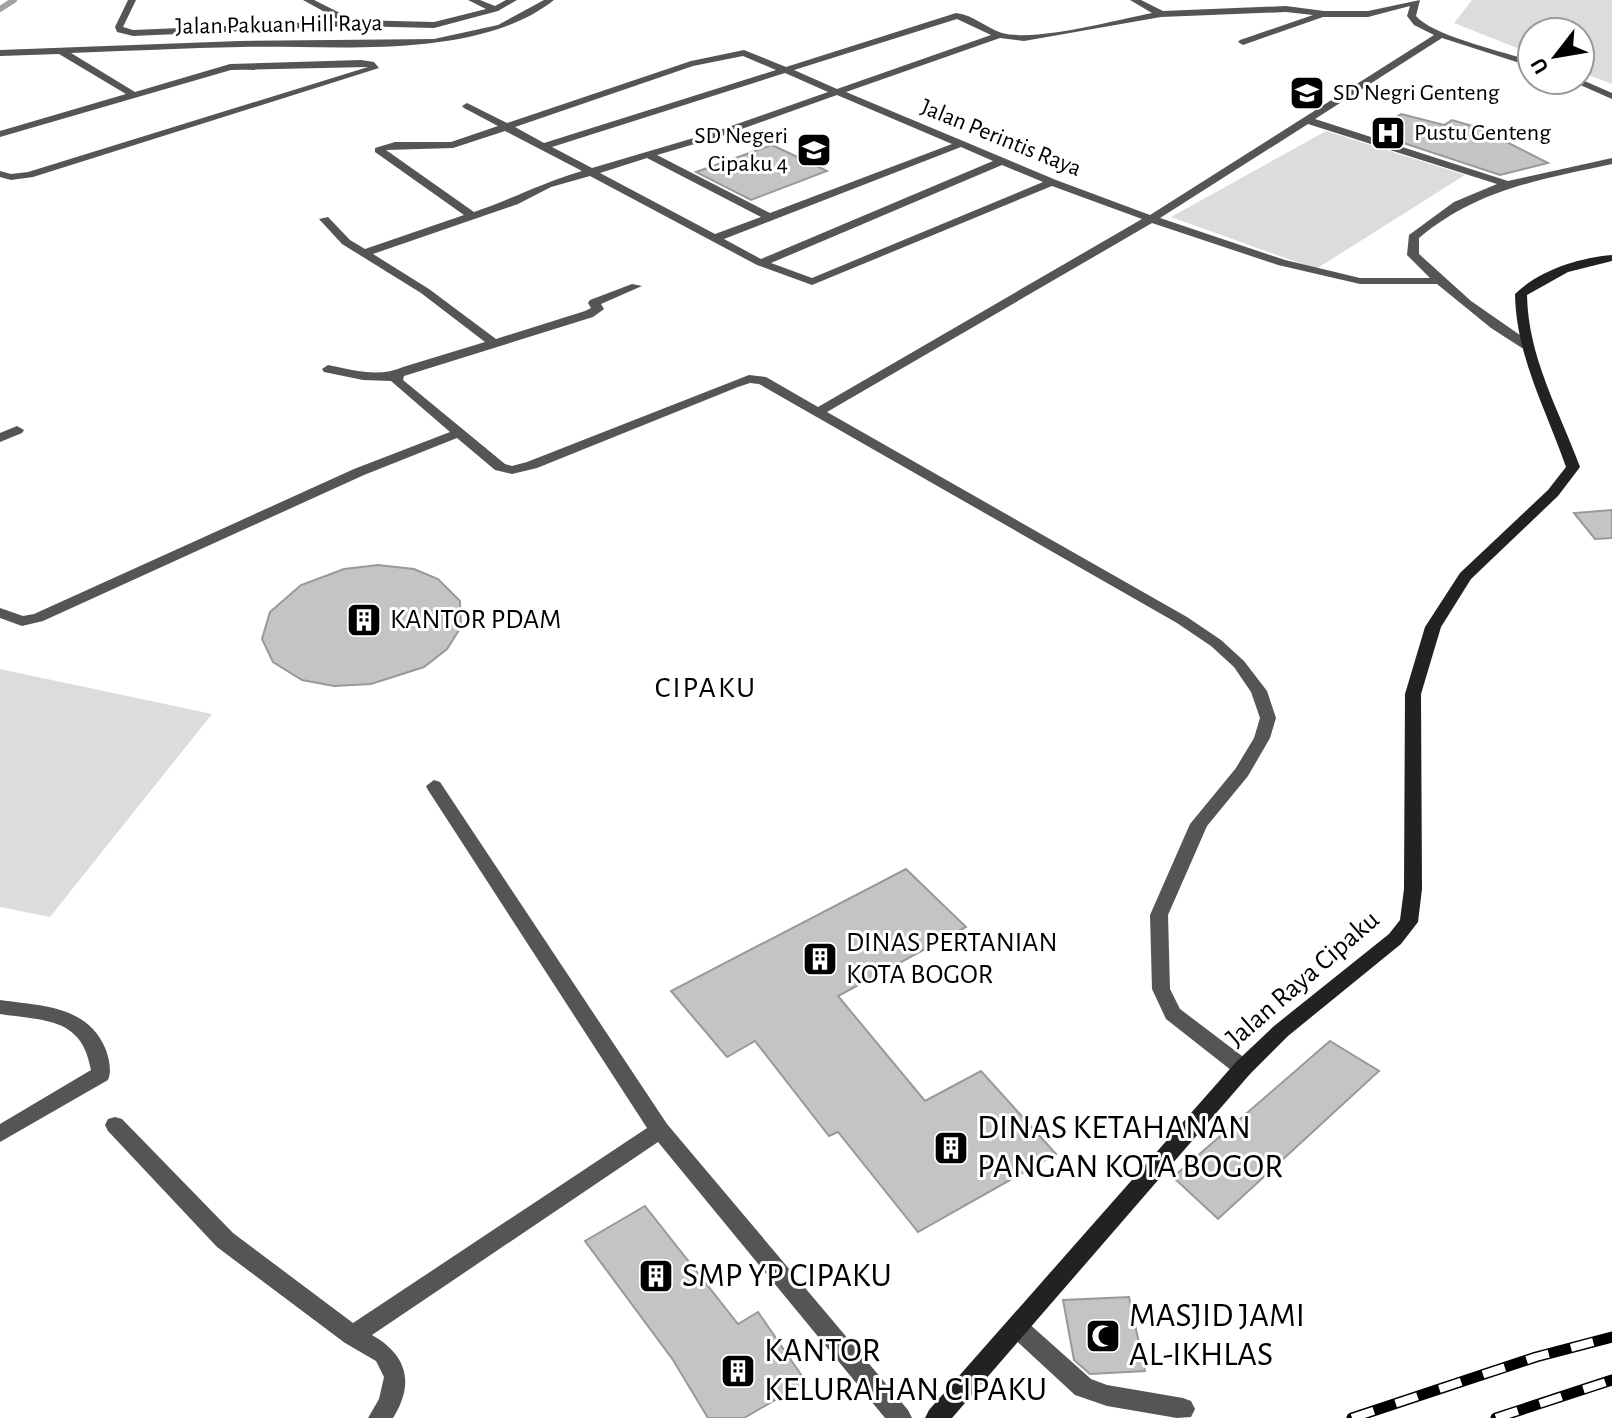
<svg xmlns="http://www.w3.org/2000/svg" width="1612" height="1418" viewBox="0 0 1612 1418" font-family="'Alegreya Sans',sans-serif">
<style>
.green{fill:#dcdcdc}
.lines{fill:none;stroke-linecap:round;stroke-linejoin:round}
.stream{stroke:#a3a3a3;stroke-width:6}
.building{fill:#c4c4c4;stroke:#999;stroke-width:2}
.street{fill:#555;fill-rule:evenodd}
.secondary{fill:#222;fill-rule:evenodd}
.rail-casing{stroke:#000;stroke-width:11}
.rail{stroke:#fff;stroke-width:8;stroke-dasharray:23;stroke-linecap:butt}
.labels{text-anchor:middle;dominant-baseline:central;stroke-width:6;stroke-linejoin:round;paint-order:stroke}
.far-street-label{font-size:24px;fill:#000;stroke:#fff}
.far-poi-label{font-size:24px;fill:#000;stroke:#fff;text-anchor:start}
.poi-label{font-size:28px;fill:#000;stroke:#fff;text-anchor:start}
.street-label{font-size:28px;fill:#000;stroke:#fff}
.neighbourhood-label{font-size:30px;letter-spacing:2px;fill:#000;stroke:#fff}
.near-poi-label{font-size:34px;fill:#000;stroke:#fff;text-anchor:start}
</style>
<rect width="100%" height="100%" fill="#fff"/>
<path class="green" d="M 1472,0 L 1612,0 L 1612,84 L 1580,72 L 1580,32 L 1532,32 L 1532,54 L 1454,23 Z
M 1326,131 L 1465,175 L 1316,269 L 1171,217 Z
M 0,669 L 212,714 L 50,917 L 0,907 Z"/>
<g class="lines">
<path class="stream" d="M 0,9 L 14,0"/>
</g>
<path class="building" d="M 1401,114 L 1444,125 L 1452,120 L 1479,128 L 1548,163 L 1500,175 L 1373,133 Z
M 772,145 L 827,171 L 751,200 L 696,172 Z
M 1612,510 L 1612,538 L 1595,539 L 1574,513 Z
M 378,565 L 414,569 L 438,579 L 460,601 L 461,627 L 447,649 L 424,667 L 371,684 L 334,686 L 302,680 L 273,662 L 262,639 L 270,612 L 301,585 L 344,569 Z
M 906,869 L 966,927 L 838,996 L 925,1101 L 981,1071 L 1056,1154 L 918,1232 L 838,1132 L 829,1136 L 755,1041 L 727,1057 L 671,991 Z
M 1330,1041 L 1379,1071 L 1218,1219 L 1173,1177 Z
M 645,1206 L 738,1324 L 758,1312 L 806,1382 L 744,1418 L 708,1418 L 673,1360 L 585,1241 Z
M 1129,1297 L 1145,1371 L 1090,1374 L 1074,1360 L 1063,1300 Z"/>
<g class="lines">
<path class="street" d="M 128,0 L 136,0 L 123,27 L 133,30 L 341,21 L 303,0 L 314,0 L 354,20 L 434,22 L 486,9 L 468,0 L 480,0 L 495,6 L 506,0 L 517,0 L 498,11 L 434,28 L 352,26 L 133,36 L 117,32 L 115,27 Z
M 544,0 L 554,0 C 477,61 336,45 241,47 C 185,48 128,51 71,53 L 135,92 L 230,64 L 361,60 L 374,62 L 379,68 L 33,177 L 11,180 L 0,177 L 0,171 L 11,174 L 28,172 L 368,67 L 231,70 L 0,137 L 0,131 L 126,94 L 59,54 L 0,56 L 0,50 L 239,41 L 434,39 L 498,25 Z
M 1130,0 L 1141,0 L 1163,11 L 1286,6 L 1324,11 L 1368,11 L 1420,0 L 1416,16 C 1433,36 1504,52 1532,61 L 1532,67 L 1442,38 L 1315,119 L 1508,181 L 1612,158 L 1612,164 C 1539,180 1478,189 1419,238 L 1419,254 L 1471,301 L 1530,342 L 1530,348 L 1522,348 L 1491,328 L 1437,284 L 1360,284 L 1278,265 L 1152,223 L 827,412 L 1187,617 L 1221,640 L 1244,661 L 1267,691 L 1276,718 L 1270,738 L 1248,776 L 1207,826 L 1168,915 L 1170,989 L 1180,1009 L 1250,1062 L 1253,1068 L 1250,1074 L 1243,1076 L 1236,1074 L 1166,1019 L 1152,989 L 1150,915 L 1190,824 L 1236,768 L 1254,738 L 1260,718 L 1251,692 L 1234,667 L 1211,646 L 1177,623 L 759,384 L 750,383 L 738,387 L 537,468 L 512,474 L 495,470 L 457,438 L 364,475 L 43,621 L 22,626 L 0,618 L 0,608 L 23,616 L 34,614 L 354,469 L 450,432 L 391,381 L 363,380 L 324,372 L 322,369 L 328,365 C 353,370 379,378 403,367 L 485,342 L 421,293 L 342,244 L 319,219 L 328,217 L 350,240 L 365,249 L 464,215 L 375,152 L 375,148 L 395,142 L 451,142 L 498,126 L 464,108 L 462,106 L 467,103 L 507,123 L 691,61 L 744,50 L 786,67 L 956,13 C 974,15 986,28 1002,33 C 1037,42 1115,20 1152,13 ZM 1410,6 L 1407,16 L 1414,25 L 1434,35 L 1150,215 L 1056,180 L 846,92 L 1000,38 L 1024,41 L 1161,17 L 1286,12 L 1313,15 L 1240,40 L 1238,42 L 1243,45 L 1323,17 L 1368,17 ZM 957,19 L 991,35 L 837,89 L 794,70 ZM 743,56 L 776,70 L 544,143 L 515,127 L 693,66 ZM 785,73 L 828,92 L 714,132 L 592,168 L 552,147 ZM 837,95 L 952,144 L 770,213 L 657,155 L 722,136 ZM 1308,124 L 1497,184 L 1454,202 L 1409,235 L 1407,255 L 1430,278 L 1360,278 L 1285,260 L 1160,218 ZM 505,131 L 582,171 C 544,182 510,200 474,212 L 386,150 L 453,148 ZM 961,147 L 993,161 L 761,259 L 724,239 ZM 647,158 L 761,217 L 715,234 L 600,173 ZM 1002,165 L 1043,182 L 812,278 L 771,263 ZM 590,176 L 757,265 L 812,285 L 1052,186 L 1142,219 L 818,407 L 766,377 L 749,375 L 527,462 L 512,466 L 505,464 L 403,380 L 404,376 L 593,317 L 604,309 L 601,304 L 642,286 L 632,284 L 590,300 L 588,303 L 591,308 L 585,311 L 496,339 L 429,289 L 373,254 L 518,204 L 551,187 Z
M 1580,79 L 1612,93 L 1612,99 L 1569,80 Z
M 17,426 L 24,430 L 22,433 L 0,442 L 0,433 Z
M 434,780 L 440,782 L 667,1124 L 908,1410 L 912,1418 L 885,1418 L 658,1142 L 372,1335 C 407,1355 415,1383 393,1418 L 368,1418 L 379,1399 L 384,1377 L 376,1361 L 345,1343 L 217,1247 L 108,1131 L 105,1125 L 108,1119 L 115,1117 L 122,1119 L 233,1233 L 353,1323 L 647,1128 L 428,790 L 426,786 Z
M 0,1000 C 41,1006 88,1005 106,1050 C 109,1059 112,1071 108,1080 L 0,1142 L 0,1124 L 91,1070 C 82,1017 45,1021 0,1014 Z
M 1018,1318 L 1026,1321 L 1091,1379 L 1107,1385 L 1183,1398 L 1191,1401 L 1195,1409 L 1191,1417 L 1177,1418 L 1107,1406 L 1075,1395 L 1010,1335 L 1007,1328 L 1010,1321 Z"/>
<path class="secondary" d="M 1612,255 L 1612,261 L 1568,272 L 1527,295 C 1528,357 1559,410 1580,467 L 1558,496 L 1471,579 L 1441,627 L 1421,694 L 1422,889 L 1418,922 L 1401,944 L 1288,1036 L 1250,1074 L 952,1418 L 925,1418 L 929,1410 L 1236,1062 L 1274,1026 L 1389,934 L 1400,920 L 1404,889 L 1405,694 L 1425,627 L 1460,573 L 1548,490 L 1566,467 C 1546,409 1516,356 1515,294 C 1540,270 1578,258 1612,255 Z"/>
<g class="rail-casing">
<path id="rail" d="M 1352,1418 L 1536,1357 L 1612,1337
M 1496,1418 L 1612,1380"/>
</g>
<use href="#rail" class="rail"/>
</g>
<defs>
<g id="school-square" transform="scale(1.8)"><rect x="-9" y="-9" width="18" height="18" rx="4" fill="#000" stroke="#fff"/><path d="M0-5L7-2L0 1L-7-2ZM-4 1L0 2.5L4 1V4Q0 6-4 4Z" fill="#fff"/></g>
<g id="hospital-square" transform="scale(1.8)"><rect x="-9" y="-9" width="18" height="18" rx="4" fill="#000" stroke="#fff"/><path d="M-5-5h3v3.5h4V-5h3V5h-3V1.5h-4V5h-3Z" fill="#fff"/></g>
<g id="building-square" transform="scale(1.8)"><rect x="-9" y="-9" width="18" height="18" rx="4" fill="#000" stroke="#fff"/><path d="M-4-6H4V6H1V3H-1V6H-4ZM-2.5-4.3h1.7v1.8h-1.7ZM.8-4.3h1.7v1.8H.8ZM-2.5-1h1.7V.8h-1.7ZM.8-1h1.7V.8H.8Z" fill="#fff"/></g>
<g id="mosque-square" transform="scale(1.8)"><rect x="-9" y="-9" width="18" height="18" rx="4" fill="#000" stroke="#fff"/><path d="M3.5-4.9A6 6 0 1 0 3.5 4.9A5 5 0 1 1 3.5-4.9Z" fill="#fff"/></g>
</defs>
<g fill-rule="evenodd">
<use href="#school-square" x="1307" y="93"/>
<use href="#hospital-square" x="1388" y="133"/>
<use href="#school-square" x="814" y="150"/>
<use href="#building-square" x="364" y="620"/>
<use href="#building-square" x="820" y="959"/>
<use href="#building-square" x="951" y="1148"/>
<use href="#building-square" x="656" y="1276"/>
<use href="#mosque-square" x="1103" y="1336"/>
<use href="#building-square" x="738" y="1371"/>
</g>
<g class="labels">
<g class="far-street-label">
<text transform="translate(279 25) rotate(-1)">Jalan Pakuan Hill Raya</text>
<text transform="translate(1001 138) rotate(22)">Jalan Perintis Raya</text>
</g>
<g class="far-poi-label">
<text x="1333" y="93">SD Negri Genteng</text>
<text x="1414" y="133">Pustu Genteng</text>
<text x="788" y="136" text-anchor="end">SD Negeri<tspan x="788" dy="28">Cipaku 4</tspan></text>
</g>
<g class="poi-label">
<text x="390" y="620">KANTOR PDAM</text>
<text x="846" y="943">DINAS PERTANIAN<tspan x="846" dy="32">KOTA BOGOR</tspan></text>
</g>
<g class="street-label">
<text transform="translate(1303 979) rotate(-41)">Jalan Raya Cipaku</text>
</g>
<g class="neighbourhood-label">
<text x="706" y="688">CIPAKU</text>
</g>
<g class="near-poi-label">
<text x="977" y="1128">DINAS KETAHANAN<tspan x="977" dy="39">PANGAN KOTA BOGOR</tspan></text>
<text x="682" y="1276">SMP YP CIPAKU</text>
<text x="1129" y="1316">MASJID JAMI<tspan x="1129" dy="39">AL-IKHLAS</tspan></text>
<text x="764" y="1351">KANTOR<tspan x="764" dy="39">KELURAHAN CIPAKU</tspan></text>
</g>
</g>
<g transform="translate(1556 56) rotate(239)"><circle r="38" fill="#ffffff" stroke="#999999" stroke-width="2"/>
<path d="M0-6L14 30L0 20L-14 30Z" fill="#000000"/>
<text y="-12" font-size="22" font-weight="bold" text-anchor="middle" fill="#000000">U</text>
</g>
</svg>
